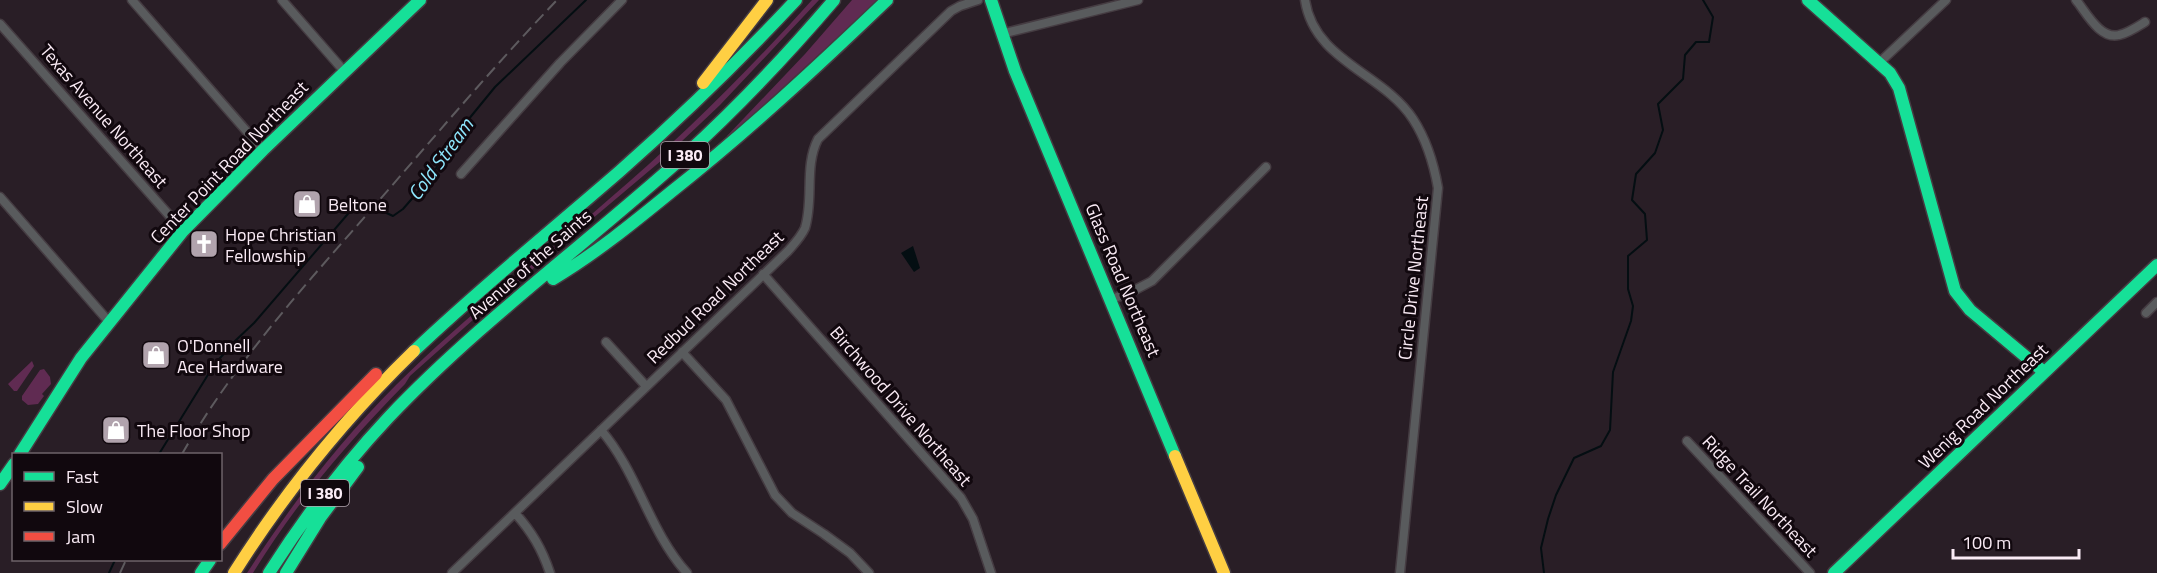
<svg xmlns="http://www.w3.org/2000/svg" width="2157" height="573" viewBox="0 0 2157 573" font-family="'Titillium Web',sans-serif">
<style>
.grass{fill:#602b52}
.water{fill:#040e12}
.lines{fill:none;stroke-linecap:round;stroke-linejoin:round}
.stream{stroke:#040e12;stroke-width:2}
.street-casing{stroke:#453c42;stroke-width:11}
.fast-casing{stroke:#453c42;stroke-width:15}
.slow-casing{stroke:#453c42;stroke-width:15}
.jam-casing{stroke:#453c42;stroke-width:15}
.street{stroke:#595b5d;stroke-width:8}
.fast{stroke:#16e098;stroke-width:12}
.slow{stroke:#ffcf43;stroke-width:12}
.jam{stroke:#f24e42;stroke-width:12}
.rail{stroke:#5d5a5e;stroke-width:2;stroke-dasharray:12 6;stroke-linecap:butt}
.labels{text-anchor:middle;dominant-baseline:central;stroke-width:6;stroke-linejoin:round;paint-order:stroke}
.shield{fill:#11080e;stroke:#b4a7b0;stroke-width:1.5}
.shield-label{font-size:16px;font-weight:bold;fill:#faebf5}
.street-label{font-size:18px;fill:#faebf5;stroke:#11080e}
.poi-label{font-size:18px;fill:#faebf5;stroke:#11080e;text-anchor:start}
.water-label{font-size:20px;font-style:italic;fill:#8ee7fd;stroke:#11080e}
</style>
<rect width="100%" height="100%" fill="#291e26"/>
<path class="grass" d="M 812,0 L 819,0 L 720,105 L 662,160 L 483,311 L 410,376 L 405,384 C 348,442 295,504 253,573 L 247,573 C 290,506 339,442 396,385 C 462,319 537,262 608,200 C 680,139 748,71 812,0 Z
M 852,0 L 878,0 L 728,138 L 727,136 L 805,54 Z
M 32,361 L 34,366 L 17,391 L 14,391 L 8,384 Z
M 44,369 L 50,377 L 51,384 L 42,394 L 44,396 L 38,404 L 28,405 L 22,400 L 22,396 L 40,370 Z"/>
<path class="water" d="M 913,246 L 920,268 L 914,272 L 901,253 Z"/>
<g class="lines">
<path class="stream" d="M 159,454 L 214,365 L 235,341 L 254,323 L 353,208 L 365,203 L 393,216 L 403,209 L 430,178 L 459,131 L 495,87 L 586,0
M 109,573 L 115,560
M 1544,573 L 1541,548 L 1548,519 L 1556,495 L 1574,458 L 1601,446 L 1610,430 L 1613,372 L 1631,321 L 1633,306 L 1628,289 L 1628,256 L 1647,240 L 1645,214 L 1632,200 L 1636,174 L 1655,153 L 1663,130 L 1658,104 L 1683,79 L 1685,55 L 1696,42 L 1709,42 L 1713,17 L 1703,0"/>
<g class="street-casing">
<path id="street" d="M 132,0 L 263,150
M 282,0 L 344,71
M 1305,0 C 1314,61 1383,73 1413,119 C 1426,139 1434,165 1438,188 L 1400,573
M 2076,0 C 2086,12 2100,40 2119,35 C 2128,33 2137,27 2145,22
M 0,24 L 183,231
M 1001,34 L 1138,0
M 1879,63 L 1946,0
M 461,174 L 560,63 L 622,0
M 0,197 L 110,323
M 763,274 L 961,498 L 973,519 L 991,573
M 1112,299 L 1133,291 L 1152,281 L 1266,167
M 2146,313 L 2157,302
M 606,342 L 646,386
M 682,352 L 726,400 L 775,495 L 792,513 L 824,534 L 850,553 L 869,573
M 601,430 C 638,473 649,531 687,573
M 1687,441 L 1810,573
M 515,513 C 532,532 542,549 550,573
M 452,573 L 788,251 C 794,244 801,237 805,228 C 814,199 804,166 818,139 L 951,11 L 960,6 L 978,0"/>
</g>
<g class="fast-casing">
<path id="fast" d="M 991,0 L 1015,71 L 1175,456
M 1808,0 L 1890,73 L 1899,88 L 1955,291 L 1970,310 L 2044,372
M 553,279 C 595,254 633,223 671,192 C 747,132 817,67 887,0
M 414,351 C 480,288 551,231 620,171 C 681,117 740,60 796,0
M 20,454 L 81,358 L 183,231 L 263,150 L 420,0
M 0,484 L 14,464
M 201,573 L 210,560
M 269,573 C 304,518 343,466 388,418 C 478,323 585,245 683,157 C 737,108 787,55 834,0
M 286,573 L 320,518 L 358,467
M 1834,573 L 2157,265"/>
</g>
<g class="slow-casing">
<path id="slow" d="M 703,83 L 767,0
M 1175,456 L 1224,573
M 234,573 C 285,492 345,418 414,351"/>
</g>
<g class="jam-casing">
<path id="jam" d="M 220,544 L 273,479 L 376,374"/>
</g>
<use href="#street" class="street"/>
<use href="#fast" class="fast"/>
<use href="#slow" class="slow"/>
<use href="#jam" class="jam"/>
<path class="rail" d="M 182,454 C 235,362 306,284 376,204 C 436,135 494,66 557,0
M 120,573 L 126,560"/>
</g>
<defs>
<g id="shop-square" transform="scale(1.5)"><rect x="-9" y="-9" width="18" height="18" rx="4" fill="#b1a3ad" stroke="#11080e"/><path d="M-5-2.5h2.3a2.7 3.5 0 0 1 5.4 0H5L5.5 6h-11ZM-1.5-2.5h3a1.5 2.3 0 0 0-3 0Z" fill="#fff"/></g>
<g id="church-square" transform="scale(1.5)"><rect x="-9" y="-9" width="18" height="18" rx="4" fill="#b1a3ad" stroke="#11080e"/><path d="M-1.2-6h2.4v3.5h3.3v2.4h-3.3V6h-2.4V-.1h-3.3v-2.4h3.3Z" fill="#fff"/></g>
</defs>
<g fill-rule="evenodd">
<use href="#shop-square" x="307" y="204"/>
<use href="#church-square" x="204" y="244"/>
<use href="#shop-square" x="156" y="355"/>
<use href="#shop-square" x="116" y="430"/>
</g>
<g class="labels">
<g class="shield">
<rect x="661" y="142" width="48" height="26" rx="4.5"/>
<rect x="301" y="480" width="48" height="26" rx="4.5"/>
</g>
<g class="shield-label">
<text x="685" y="155">I 380</text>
<text x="325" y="493">I 380</text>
</g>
<g class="street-label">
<text transform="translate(104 116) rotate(49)">Texas Avenue Northeast</text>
<text transform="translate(229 162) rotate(-46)">Center Point Road Northeast</text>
<text transform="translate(530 264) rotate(-41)">Avenue of the Saints</text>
<text transform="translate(1413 278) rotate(-84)">Circle Drive Northeast</text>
<text transform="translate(1123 280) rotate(67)">Glass Road Northeast</text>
<text transform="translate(715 297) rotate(-44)">Redbud Road Northeast</text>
<text transform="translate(901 406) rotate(49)">Birchwood Drive Northeast</text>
<text transform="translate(1983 406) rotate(-44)">Wenig Road Northeast</text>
<text transform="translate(1760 496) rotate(47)">Ridge Trail Northeast</text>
</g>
<g class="poi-label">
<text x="328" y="204">Beltone</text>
<text x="225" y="234">Hope Christian<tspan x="225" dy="21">Fellowship</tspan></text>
<text x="177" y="345">O'Donnell<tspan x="177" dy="21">Ace Hardware</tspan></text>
<text x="137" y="430">The Floor Shop</text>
</g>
<g class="water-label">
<text transform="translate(440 159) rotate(-54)">Cold Stream</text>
</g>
</g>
<rect x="12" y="453" width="210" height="108" fill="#11080e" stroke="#6e636a" stroke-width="1.5"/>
<rect x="24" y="472" width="30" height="9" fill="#16e098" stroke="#6e636a" stroke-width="1.5"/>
<text x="66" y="483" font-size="18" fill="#faebf5">Fast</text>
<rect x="24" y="502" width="30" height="9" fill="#ffcf43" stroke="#6e636a" stroke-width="1.5"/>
<text x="66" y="513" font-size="18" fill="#faebf5">Slow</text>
<rect x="24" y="532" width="30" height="9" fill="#f24e42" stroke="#6e636a" stroke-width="1.5"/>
<text x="66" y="543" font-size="18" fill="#faebf5">Jam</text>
<path d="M1953 549v9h126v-9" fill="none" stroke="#faebf5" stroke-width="3"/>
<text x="1962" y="549" font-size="18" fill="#faebf5" stroke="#11080e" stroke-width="4.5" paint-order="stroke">100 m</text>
</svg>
